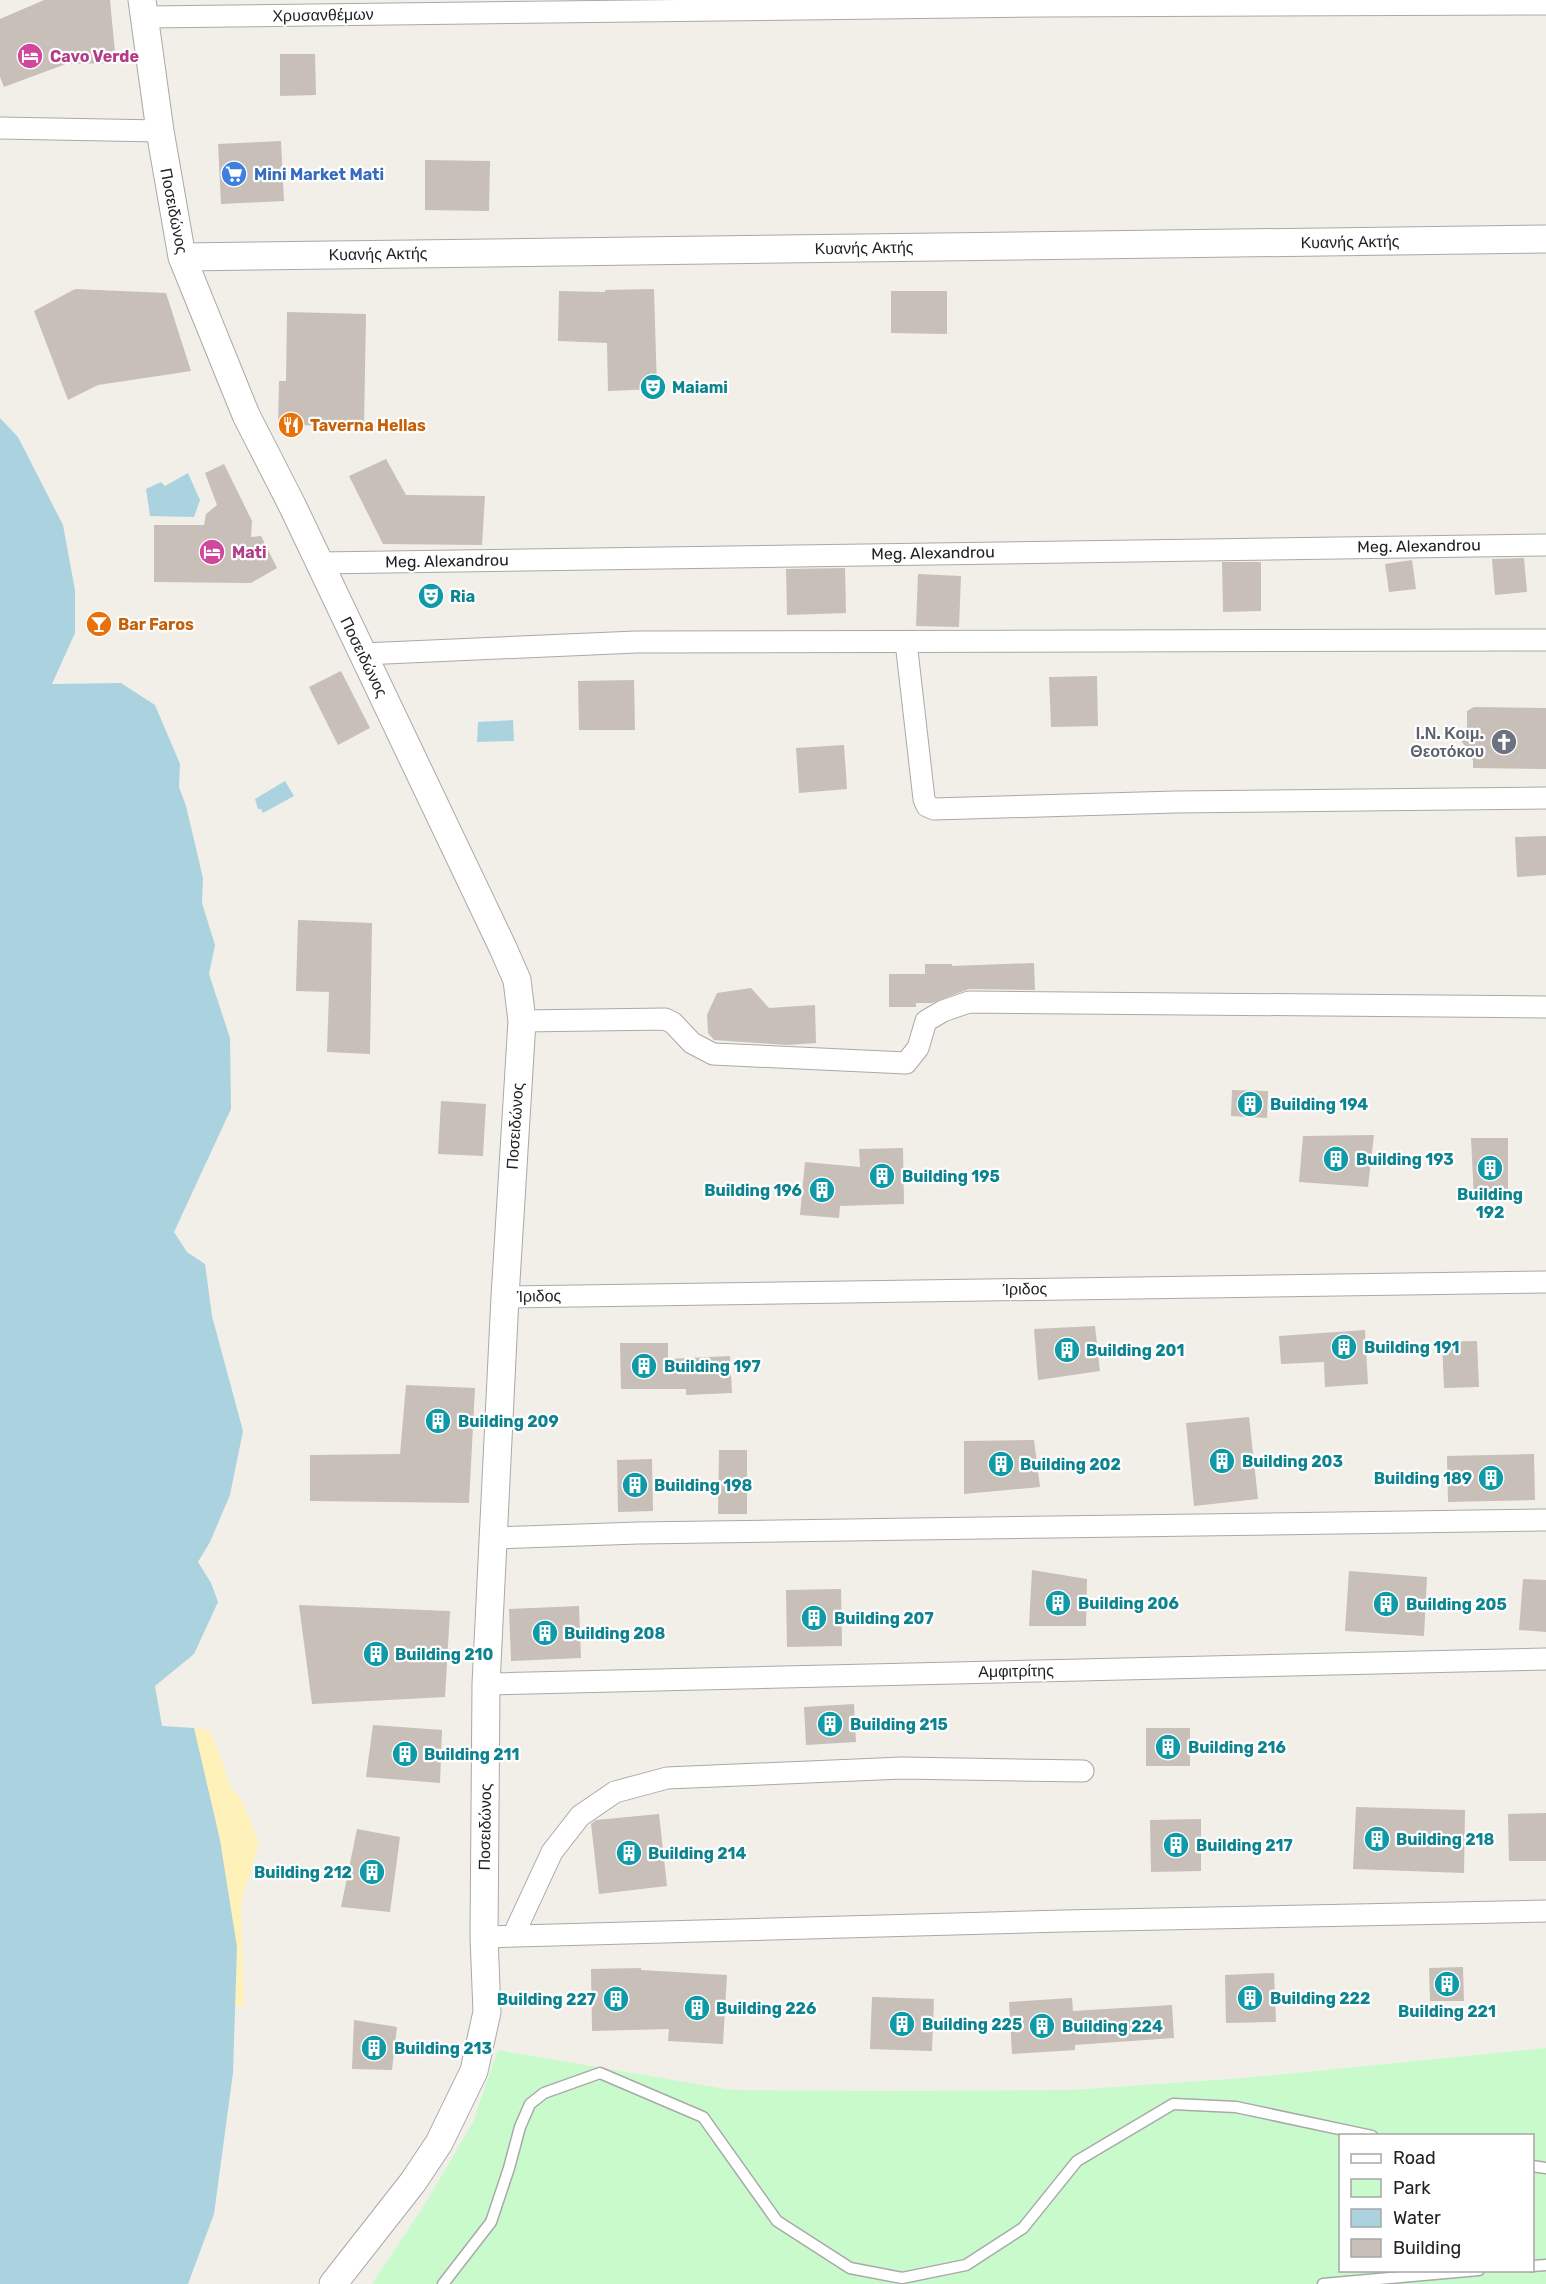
<svg xmlns="http://www.w3.org/2000/svg" width="1546" height="2284" viewBox="0 0 1546 2284" font-family="Rubik,sans-serif">
<style>
.sand{fill:#fff1ba}
.park{fill:#c8facc;fill-rule:evenodd}
.water{fill:#aad3df}
.building{fill:#c7bfb8}
.lines{fill:none;stroke-linecap:round;stroke-linejoin:round}
.service-casing{stroke:#a9a9a9;stroke-width:13}
.minor-casing{stroke:#a9a9a9;stroke-width:23}
.tertiary-casing{stroke:#a9a9a9;stroke-width:29}
.service{stroke:#fff;stroke-width:10}
.minor{stroke:#fff;stroke-width:21}
.tertiary{stroke:#fff;stroke-width:27}
.labels{text-anchor:middle;dominant-baseline:central;stroke-width:4.5;stroke-linejoin:round;paint-order:stroke}
.street-label{font-size:16px;fill:#222;stroke:#fff}
.hotel-label{font-size:16px;font-weight:bold;fill:#b23c85;stroke:#fff;text-anchor:start}
.shop-label{font-size:16px;font-weight:bold;fill:#366cbe;stroke:#fff;text-anchor:start}
.culture-label{font-size:16px;font-weight:bold;fill:#0d838f;stroke:#fff;text-anchor:start}
.food-label{font-size:16px;font-weight:bold;fill:#c56008;stroke:#fff;text-anchor:start}
.worship-label{font-size:16px;font-weight:bold;fill:#5b616d;stroke:#fff;text-anchor:end}
</style>
<rect width="100%" height="100%" fill="#f2efe9"/>
<path class="sand" d="M 194,1728 L 210,1731 L 222,1760 L 229,1785 L 242,1801 L 259,1842 L 241,1904 L 244,2007 L 225,2004 Z"/>
<path class="park" d="M 1546,2048 L 1546,2284 L 372,2284 L 428,2199 L 473,2122 L 498,2050 L 731,2090 L 893,2091 L 1072,2090 L 1244,2078 ZM 1340,2136 L 1532,2136 L 1532,2270 L 1340,2270 Z"/>
<path class="water" d="M 0,418 L 18,437 L 63,525 L 75,590 L 75,633 L 52,684 L 121,683 L 155,705 L 180,764 L 179,787 L 186,806 L 203,878 L 202,903 L 215,945 L 209,974 L 230,1038 L 231,1109 L 174,1232 L 187,1252 L 205,1264 L 212,1316 L 243,1431 L 230,1495 L 210,1542 L 198,1562 L 211,1583 L 218,1602 L 194,1654 L 155,1686 L 162,1726 L 194,1728 L 220,1840 L 237,1947 L 233,2073 L 214,2214 L 188,2284 L 0,2284 Z
M 188,473 L 200,500 L 194,517 L 150,516 L 146,489 L 161,482 L 165,486 Z
M 513,720 L 514,741 L 477,742 L 478,722 Z
M 285,781 L 294,796 L 263,813 L 261,809 L 258,809 L 255,799 Z"/>
<path class="building" d="M 44,0 L 110,0 L 116,63 L 66,64 L 4,87 L 0,77 L 0,19 Z
M 280,54 L 315,54 L 316,95 L 280,96 Z
M 281,141 L 284,201 L 221,204 L 218,144 Z
M 425,160 L 490,161 L 489,211 L 425,210 Z
M 75,289 L 166,293 L 191,371 L 98,385 L 68,400 L 34,311 Z
M 654,289 L 657,389 L 608,391 L 607,343 L 558,341 L 559,291 L 605,292 L 605,290 Z
M 891,291 L 947,291 L 947,334 L 891,333 Z
M 287,312 L 366,314 L 364,426 L 278,425 L 279,381 L 286,381 Z
M 386,459 L 406,495 L 485,496 L 482,545 L 383,544 L 349,476 Z
M 224,464 L 252,521 L 251,537 L 261,536 L 277,568 L 251,583 L 154,582 L 154,525 L 204,525 L 206,514 L 217,505 L 205,473 Z
M 1524,558 L 1527,592 L 1495,595 L 1492,559 Z
M 1412,560 L 1416,589 L 1389,592 L 1385,564 Z
M 1222,562 L 1261,562 L 1261,611 L 1223,612 Z
M 845,568 L 846,613 L 787,615 L 786,569 Z
M 918,574 L 961,576 L 959,627 L 916,626 Z
M 341,671 L 370,728 L 338,745 L 309,687 Z
M 1097,676 L 1098,726 L 1051,727 L 1049,677 Z
M 634,680 L 635,730 L 579,730 L 578,681 Z
M 1474,707 L 1546,708 L 1546,769 L 1473,768 L 1473,760 L 1467,756 L 1468,750 L 1459,738 L 1467,727 L 1467,711 Z
M 844,745 L 847,789 L 799,793 L 796,748 Z
M 1546,836 L 1546,875 L 1517,877 L 1515,837 Z
M 298,920 L 372,923 L 370,1054 L 327,1052 L 329,992 L 296,991 Z
M 1034,963 L 1035,990 L 969,989 L 932,1003 L 916,1003 L 916,1007 L 889,1007 L 889,974 L 925,974 L 925,964 L 952,964 L 952,966 Z
M 751,988 L 769,1008 L 815,1005 L 816,1043 L 787,1045 L 714,1040 L 708,1033 L 707,1015 L 717,993 Z
M 1232,1090 L 1268,1091 L 1267,1118 L 1231,1116 Z
M 441,1101 L 486,1104 L 483,1156 L 438,1154 Z
M 1374,1135 L 1368,1187 L 1299,1182 L 1303,1136 Z
M 1471,1138 L 1508,1138 L 1508,1198 L 1474,1199 Z
M 903,1148 L 904,1204 L 840,1206 L 839,1218 L 800,1215 L 805,1162 L 860,1167 L 859,1149 Z
M 1095,1326 L 1100,1371 L 1038,1380 L 1034,1329 Z
M 1365,1330 L 1368,1384 L 1325,1387 L 1324,1362 L 1281,1364 L 1279,1336 Z
M 1477,1341 L 1479,1387 L 1444,1388 L 1442,1342 Z
M 620,1343 L 668,1343 L 668,1359 L 730,1356 L 732,1393 L 686,1395 L 686,1389 L 621,1389 Z
M 406,1385 L 475,1388 L 469,1503 L 310,1501 L 310,1455 L 400,1454 Z
M 1249,1417 L 1258,1499 L 1194,1506 L 1186,1423 Z
M 1034,1440 L 1040,1487 L 964,1494 L 964,1441 Z
M 719,1450 L 747,1450 L 747,1514 L 718,1514 Z
M 1534,1454 L 1535,1500 L 1448,1502 L 1447,1456 Z
M 652,1459 L 653,1511 L 618,1512 L 617,1460 Z
M 1032,1570 L 1087,1579 L 1086,1626 L 1029,1626 Z
M 1349,1571 L 1427,1577 L 1424,1636 L 1345,1631 Z
M 1523,1579 L 1546,1580 L 1546,1632 L 1519,1630 Z
M 841,1589 L 842,1646 L 787,1647 L 786,1590 Z
M 299,1605 L 450,1611 L 445,1697 L 312,1704 Z
M 579,1606 L 581,1658 L 511,1661 L 509,1609 Z
M 854,1704 L 856,1742 L 806,1745 L 804,1707 Z
M 373,1725 L 442,1730 L 440,1783 L 366,1777 Z
M 1146,1728 L 1190,1728 L 1190,1766 L 1146,1766 Z
M 1356,1807 L 1465,1810 L 1464,1873 L 1353,1869 Z
M 1546,1813 L 1546,1861 L 1509,1861 L 1508,1814 Z
M 659,1814 L 667,1886 L 599,1894 L 591,1824 L 596,1820 Z
M 1201,1819 L 1201,1871 L 1151,1872 L 1150,1820 Z
M 357,1829 L 400,1837 L 390,1912 L 341,1907 Z
M 1463,1967 L 1464,2001 L 1430,2001 L 1429,1968 Z
M 641,1968 L 641,1970 L 727,1975 L 723,2044 L 668,2041 L 669,2029 L 592,2031 L 591,1969 Z
M 1274,1973 L 1276,2022 L 1226,2023 L 1225,1975 Z
M 872,1997 L 934,1999 L 932,2051 L 870,2049 Z
M 1072,1998 L 1073,2011 L 1172,2005 L 1174,2038 L 1075,2045 L 1075,2050 L 1012,2054 L 1009,2002 Z
M 354,2020 L 397,2027 L 392,2070 L 352,2069 Z"/>
<g class="lines">
<g class="service-casing">
<path id="service" d="M 1532,2166 L 1546,2168
M 1532,2266 L 1546,2265
M 443,2284 L 491,2222 L 509,2168 L 520,2127 L 530,2104 L 544,2093 L 600,2073 L 703,2117 L 777,2221 L 850,2268 L 902,2278 L 966,2265 L 1023,2228 L 1077,2161 L 1173,2104 L 1236,2107 L 1372,2136
M 1323,2284 L 1479,2270"/>
</g>
<g class="minor-casing">
<path id="minor" d="M 145,17 L 1046,6 L 1546,4
M 0,128 L 160,131
M 319,563 L 1546,545
M 906,642 L 924,799 L 927,806 L 934,809 L 1176,802 L 1546,798
M 363,654 L 636,642 L 1546,640
M 522,1021 L 665,1019 L 673,1023 L 692,1043 L 713,1054 L 906,1063 L 918,1048 L 926,1021 L 943,1011 L 969,1002 L 1546,1007
M 505,1297 L 1546,1282
M 492,1538 L 638,1533 L 1546,1520
M 486,1684 L 1546,1659
M 513,1936 L 552,1852 L 580,1816 L 615,1792 L 667,1778 L 902,1768 L 1083,1771
M 484,1937 L 1064,1921 L 1546,1911"/>
</g>
<g class="tertiary-casing">
<path id="tertiary" d="M 142,0 L 160,131 L 182,257 L 246,415 L 292,505 L 503,948 L 517,980 L 522,1021 L 505,1297 L 486,1684 L 484,1937 L 487,2012 L 474,2071 L 439,2143 L 413,2182 L 333,2284
M 182,257 L 1546,239"/>
</g>
<use href="#service" class="service"/>
<use href="#minor" class="minor"/>
<use href="#tertiary" class="tertiary"/>
</g>
<defs>
<g id="hotel-disc" transform="scale(1.35)"><circle r="9.5" fill="#d1479c" stroke="#fff"/><path d="M-6-4.5h1.5V1H6V5H4.5V3h-9V5H-6ZM-4 0a1.8 1.8 0 1 1 3.6 0ZM.5 0V-2.5h3Q6-2.5 6 0Z" fill="#fff"/></g>
<g id="supermarket-disc" transform="scale(1.35)"><circle r="9.5" fill="#3f7fe0" stroke="#fff"/><path d="M-6-5.5h2.5l.6 2H6L4.5 2H-2.5L-4.4-4H-6ZM-1.5 3.2a1.3 1.3 0 1 0 .1 0ZM3 3.2a1.3 1.3 0 1 0 .1 0Z" fill="#fff"/></g>
<g id="theatre-disc" transform="scale(1.35)"><circle r="9.5" fill="#0f9aa8" stroke="#fff"/><path d="M-5-5.5Q0-4 5-5.5V0Q5 5 0 6Q-5 5-5 0ZM-3.3-2.5H-1v1.5H-3.3ZM1-2.5H3.3v1.5H1ZM-2.8 1Q0 5.5 2.8 1Z" fill="#fff"/></g>
<g id="restaurant-disc" transform="scale(1.35)"><circle r="9.5" fill="#e8710a" stroke="#fff"/><path d="M-5-6h1v4h1v-4h1v4h1v-4h1v5L-1.5 .5V6h-2V.5L-5-1ZM5-6V6H3V1.5H1.5Q1.5-4 5-6Z" fill="#fff"/></g>
<g id="bar-disc" transform="scale(1.35)"><circle r="9.5" fill="#e8710a" stroke="#fff"/><path d="M-6-5H6L.8 .8V4.5H3.5V6h-7V4.5H-.8V.8Z" fill="#fff"/></g>
<g id="church-disc" transform="scale(1.35)"><circle r="9.5" fill="#6b7280" stroke="#fff"/><path d="M-1.2-6h2.4v3.5h3.3v2.4h-3.3V6h-2.4V-.1h-3.3v-2.4h3.3Z" fill="#fff"/></g>
<g id="building-disc" transform="scale(1.35)"><circle r="9.5" fill="#0f9aa8" stroke="#fff"/><path d="M-4-6H4V6H1V3H-1V6H-4ZM-2.5-4.3h1.7v1.8h-1.7ZM.8-4.3h1.7v1.8H.8ZM-2.5-1h1.7V.8h-1.7ZM.8-1h1.7V.8H.8Z" fill="#fff"/></g>
</defs>
<g fill-rule="evenodd">
<use href="#hotel-disc" x="30" y="56"/>
<use href="#supermarket-disc" x="234" y="174"/>
<use href="#theatre-disc" x="653" y="387"/>
<use href="#restaurant-disc" x="291" y="425"/>
<use href="#hotel-disc" x="212" y="552"/>
<use href="#theatre-disc" x="431" y="596"/>
<use href="#bar-disc" x="99" y="624"/>
<use href="#church-disc" x="1504" y="742"/>
<use href="#building-disc" x="1250" y="1104"/>
<use href="#building-disc" x="1336" y="1159"/>
<use href="#building-disc" x="1490" y="1168"/>
<use href="#building-disc" x="882" y="1176"/>
<use href="#building-disc" x="822" y="1190"/>
<use href="#building-disc" x="1344" y="1347"/>
<use href="#building-disc" x="1067" y="1350"/>
<use href="#building-disc" x="644" y="1366"/>
<use href="#building-disc" x="438" y="1421"/>
<use href="#building-disc" x="1222" y="1461"/>
<use href="#building-disc" x="1001" y="1464"/>
<use href="#building-disc" x="1491" y="1478"/>
<use href="#building-disc" x="635" y="1485"/>
<use href="#building-disc" x="1058" y="1603"/>
<use href="#building-disc" x="1386" y="1604"/>
<use href="#building-disc" x="814" y="1618"/>
<use href="#building-disc" x="545" y="1633"/>
<use href="#building-disc" x="376" y="1654"/>
<use href="#building-disc" x="830" y="1724"/>
<use href="#building-disc" x="1168" y="1747"/>
<use href="#building-disc" x="405" y="1754"/>
<use href="#building-disc" x="1377" y="1839"/>
<use href="#building-disc" x="1176" y="1845"/>
<use href="#building-disc" x="629" y="1853"/>
<use href="#building-disc" x="372" y="1872"/>
<use href="#building-disc" x="1447" y="1984"/>
<use href="#building-disc" x="1250" y="1998"/>
<use href="#building-disc" x="616" y="1999"/>
<use href="#building-disc" x="697" y="2008"/>
<use href="#building-disc" x="902" y="2024"/>
<use href="#building-disc" x="1042" y="2026"/>
<use href="#building-disc" x="374" y="2048"/>
</g>
<g class="labels">
<g class="street-label">
<text transform="translate(323 15) rotate(-1)">Χρυσανθέμων</text>
<text transform="translate(174 211) rotate(79)">Ποσειδώνος</text>
<text transform="translate(1350 242) rotate(-1)">Κυανής Ακτής</text>
<text transform="translate(864 248) rotate(-1)">Κυανής Ακτής</text>
<text transform="translate(378 254) rotate(-1)">Κυανής Ακτής</text>
<text transform="translate(1419 546) rotate(-1)">Meg. Alexandrou</text>
<text transform="translate(933 553) rotate(-1)">Meg. Alexandrou</text>
<text transform="translate(447 561) rotate(-1)">Meg. Alexandrou</text>
<text transform="translate(364 657) rotate(64)">Ποσειδώνος</text>
<text transform="translate(515 1126) rotate(-86)">Ποσειδώνος</text>
<text transform="translate(1025 1289) rotate(-1)">Ίριδος</text>
<text transform="translate(539 1296) rotate(-1)">Ίριδος</text>
<text transform="translate(1016 1671) rotate(-1)">Αμφιτρίτης</text>
<text transform="translate(485 1827) rotate(-89)">Ποσειδώνος</text>
</g>
<g class="hotel-label">
<text x="50" y="56">Cavo Verde</text>
<text x="232" y="552">Mati</text>
</g>
<g class="shop-label">
<text x="254" y="174">Mini Market Mati</text>
</g>
<g class="culture-label">
<text x="672" y="387">Maiami</text>
<text x="450" y="596">Ria</text>
<text x="1270" y="1104">Building 194</text>
<text x="1356" y="1159">Building 193</text>
<text x="902" y="1176">Building 195</text>
<text x="802" y="1190" text-anchor="end">Building 196</text>
<text x="1490" y="1194" text-anchor="middle">Building<tspan x="1490" dy="18">192</tspan></text>
<text x="1364" y="1347">Building 191</text>
<text x="1086" y="1350">Building 201</text>
<text x="664" y="1366">Building 197</text>
<text x="458" y="1421">Building 209</text>
<text x="1242" y="1461">Building 203</text>
<text x="1020" y="1464">Building 202</text>
<text x="1472" y="1478" text-anchor="end">Building 189</text>
<text x="654" y="1485">Building 198</text>
<text x="1078" y="1603">Building 206</text>
<text x="1406" y="1604">Building 205</text>
<text x="834" y="1618">Building 207</text>
<text x="564" y="1633">Building 208</text>
<text x="395" y="1654">Building 210</text>
<text x="850" y="1724">Building 215</text>
<text x="1188" y="1747">Building 216</text>
<text x="424" y="1754">Building 211</text>
<text x="1396" y="1839">Building 218</text>
<text x="1196" y="1845">Building 217</text>
<text x="648" y="1853">Building 214</text>
<text x="352" y="1872" text-anchor="end">Building 212</text>
<text x="1270" y="1998">Building 222</text>
<text x="596" y="1999" text-anchor="end">Building 227</text>
<text x="716" y="2008">Building 226</text>
<text x="1447" y="2011" text-anchor="middle">Building 221</text>
<text x="922" y="2024">Building 225</text>
<text x="1062" y="2026">Building 224</text>
<text x="394" y="2048">Building 213</text>
</g>
<g class="food-label">
<text x="310" y="425">Taverna Hellas</text>
<text x="118" y="624">Bar Faros</text>
</g>
<g class="worship-label">
<text x="1484" y="733">Ι.Ν. Κοιμ.<tspan x="1484" dy="18">Θεοτόκου</tspan></text>
</g>
</g>
<rect x="1339" y="2134" width="195" height="138" fill="#ffffff" stroke="#a7a7a7" stroke-width="1.5"/>
<rect x="1351" y="2154" width="30" height="9" fill="#ffffff" stroke="#a7a7a7" stroke-width="1.5"/>
<text x="1393" y="2164" font-size="18" fill="#222222">Road</text>
<rect x="1351" y="2179" width="30" height="18" fill="#c8facc" stroke="#a7a7a7" stroke-width="1.5"/>
<text x="1393" y="2194" font-size="18" fill="#222222">Park</text>
<rect x="1351" y="2209" width="30" height="18" fill="#aad3df" stroke="#a7a7a7" stroke-width="1.5"/>
<text x="1393" y="2224" font-size="18" fill="#222222">Water</text>
<rect x="1351" y="2239" width="30" height="18" fill="#c7bfb8" stroke="#a7a7a7" stroke-width="1.5"/>
<text x="1393" y="2254" font-size="18" fill="#222222">Building</text>
</svg>
